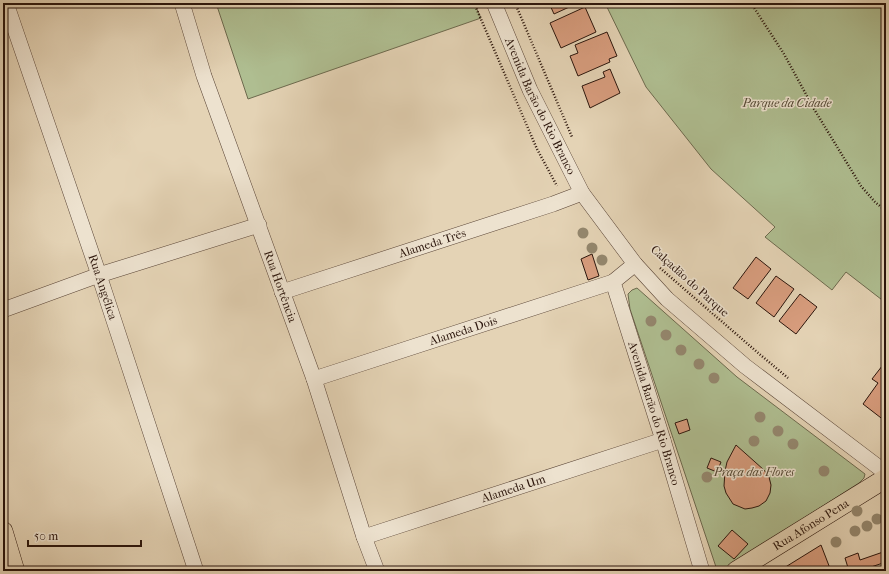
<svg xmlns="http://www.w3.org/2000/svg" width="889" height="574" viewBox="0 0 889 574" font-family="'IM FELL French Canon',serif">
<style>
.green{fill:#afbe91;stroke:#6d6a4e}
.building{fill:#d89d7e;stroke:#2b150c}
.lines{fill:none;stroke-linecap:round;stroke-linejoin:round}
.minor-casing{stroke:#594436;stroke-width:16}
.major-casing{stroke:#2b150c;stroke-width:20}
.path{stroke:#2b150c;stroke-width:2.5;stroke-dasharray:1 2;stroke-linecap:butt}
.minor{stroke:#ede2cf;stroke-width:15}
.major{stroke:#e4d3b5;stroke-width:19}
.tree{fill:#94876e}
.labels{text-anchor:middle;dominant-baseline:central;stroke-width:3;stroke-linejoin:round;paint-order:stroke}
.park-label{font-size:12px;font-style:italic;fill:#534834;stroke:#ede2cf}
.street-label{font-size:12px;fill:#2b150c;stroke:#ede2cf}
</style>
<rect width="100%" height="100%" fill="#e4d3b5"/>
<filter id="stains"><feTurbulence type="fractalNoise" baseFrequency=".005" numOctaves="4"/><feColorMatrix values="0 0 0 0 .2 0 0 0 0 .09 0 0 0 0 .02 0 0 0 .5 -.17"/></filter>
<radialGradient id="worn" r=".72"><stop offset=".6" stop-color="#630" stop-opacity="0"/><stop offset="1" stop-color="#630" stop-opacity=".3"/></radialGradient>
<path class="green" d="M 216,3 L 474,3 L 481,18 L 248,99 Z
M 605,3 L 886,3 L 886,303 L 846,272 L 832,290 L 765,237 L 775,227 L 711,169 L 646,87 Z
M 637,288 L 737,377 L 865,474 L 864,478 L 859,483 L 724,569 L 720,570 L 716,567 L 630,309 L 628,294 L 632,290 Z"/>
<path class="building" d="M 549,3 L 578,3 L 554,14 Z
M 585,7 L 596,32 L 561,48 L 550,23 Z
M 607,32 L 617,56 L 609,59 L 610,62 L 578,76 L 570,56 L 578,53 L 575,45 Z
M 610,69 L 620,93 L 590,108 L 582,86 L 605,77 L 603,72 Z
M 592,254 L 599,276 L 588,280 L 581,259 Z
M 756,257 L 771,269 L 748,299 L 733,288 Z
M 776,276 L 794,289 L 774,317 L 756,303 Z
M 800,294 L 817,307 L 796,334 L 779,321 Z
M 886,361 L 886,420 L 885,421 L 863,404 L 878,383 L 872,379 Z
M 687,419 L 690,430 L 679,434 L 675,423 Z
M 736,445 L 764,470 L 769,477 L 771,485 L 770,493 L 766,501 L 759,506 L 752,508 L 745,509 L 733,504 L 726,493 L 724,486 L 725,471 L 727,462 Z
M 711,458 L 721,462 L 717,472 L 707,468 Z
M 732,530 L 748,544 L 734,559 L 718,546 Z
M 821,545 L 831,571 L 779,571 Z
M 886,551 L 886,562 L 859,571 L 849,571 L 845,558 L 858,553 L 860,560 Z"/>
<g class="lines">
<g class="minor-casing">
<g id="minor">
<path id="s1" d="M 6,3 L 99,275 L 196,571"/>
<path id="s2" d="M 182,3 L 204,76 L 314,379 L 364,537 L 377,571"/>
<path id="s3" d="M 494,3 L 530,90 L 582,193 L 635,264 L 667,299 L 745,366 L 886,473"/>
<path id="s4" d="M 635,264 L 613,282 L 663,440 L 702,571"/>
<path id="s5" d="M 282,292 L 553,204 L 582,193"/>
<path d="M 3,310 L 99,275 L 259,225"/>
<path id="s6" d="M 314,379 L 613,282"/>
<path id="s7" d="M 364,537 L 663,440"/>
</g>
</g>
<g class="major-casing">
<g id="major">
<path d="M 3,531 L 15,571"/>
<path id="s8" d="M 736,571 L 886,478"/>
</g>
</g>
<path class="path" d="M 474,3 L 537,149 L 557,186
M 515,3 L 572,137
M 751,3 L 784,54 L 814,109 L 861,186 L 875,202 L 886,211
M 660,268 L 757,352 L 788,378"/>
<use href="#minor" class="minor"/>
<use href="#major" class="major"/>
</g>
<g class="tree">
<circle cx="583" cy="233" r="5.5"/>
<circle cx="592" cy="248" r="5.5"/>
<circle cx="602" cy="260" r="5.5"/>
<circle cx="651" cy="321" r="5.5"/>
<circle cx="666" cy="335" r="5.5"/>
<circle cx="681" cy="350" r="5.5"/>
<circle cx="699" cy="364" r="5.5"/>
<circle cx="714" cy="378" r="5.5"/>
<circle cx="760" cy="417" r="5.5"/>
<circle cx="778" cy="431" r="5.5"/>
<circle cx="754" cy="441" r="5.5"/>
<circle cx="793" cy="444" r="5.5"/>
<circle cx="824" cy="471" r="5.5"/>
<circle cx="707" cy="477" r="5.5"/>
<circle cx="857" cy="511" r="5.5"/>
<circle cx="877" cy="519" r="5.5"/>
<circle cx="867" cy="526" r="5.5"/>
<circle cx="855" cy="531" r="5.5"/>
<circle cx="836" cy="542" r="5.5"/>
</g>
<g class="labels">
<g class="park-label">
<text x="787" y="103">Parque da Cidade</text>
<text x="754" y="472">Praça das Flores</text>
</g>
<g class="street-label">
<text stroke="none"><textPath href="#s3" startOffset="113">Avenida Barão do Rio Branco</textPath></text>
<text stroke="none"><textPath href="#s5" startOffset="158">Alameda Três</textPath></text>
<text transform="translate(690 281) rotate(42)">Calçadão do Parque</text>
<text stroke="none"><textPath href="#s1" startOffset="300">Rua Angélica</textPath></text>
<text stroke="none"><textPath href="#s2" startOffset="300">Rua Hortência</textPath></text>
<text stroke="none"><textPath href="#s6" startOffset="157">Alameda Dois</textPath></text>
<text stroke="none"><textPath href="#s4" startOffset="166">Avenida Barão do Rio Branco</textPath></text>
<text stroke="none"><textPath href="#s7" startOffset="157">Alameda Um</textPath></text>
<text stroke="none"><textPath href="#s8" startOffset="88">Rua Afonso Pena</textPath></text>
</g>
</g>
<rect width="889" height="574" fill="none" stroke="#e4d3b5" stroke-width="16"/>
<rect x="4" y="4" width="881" height="566" fill="none" stroke="#2b150c" stroke-width="2"/>
<rect x="8" y="8" width="873" height="558" fill="none" stroke="#2b150c"/>
<path d="M28 540v6h113v-6" fill="none" stroke="#2b150c" stroke-width="2"/>
<text x="34" y="540" font-size="12" fill="#2b150c" stroke="#ede2cf" stroke-width="3" paint-order="stroke">50 m</text>
<rect width="100%" height="100%" filter="url(#stains)"/>
<rect width="100%" height="100%" fill="url(#worn)"/>
</svg>
